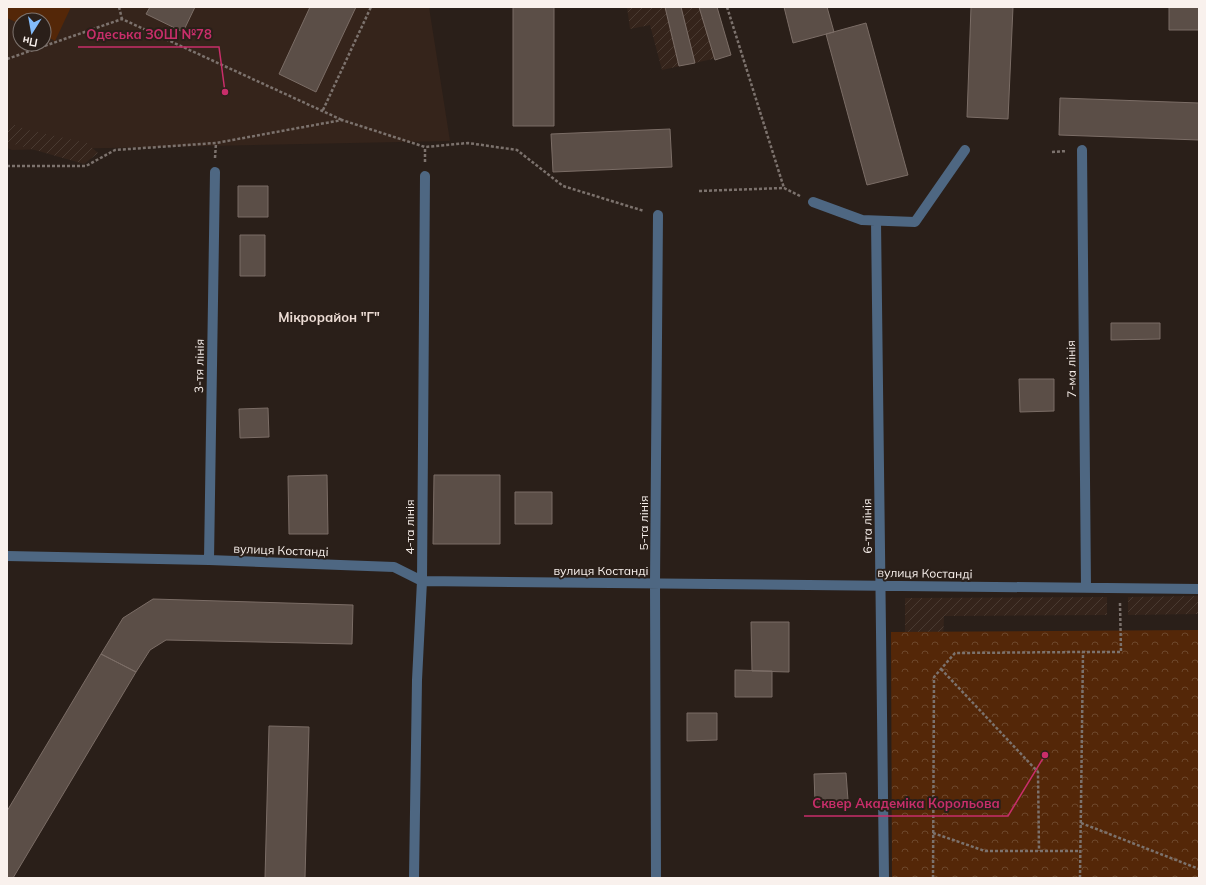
<svg xmlns="http://www.w3.org/2000/svg" width="1206" height="885" viewBox="0 0 1206 885" font-family="Mulish,sans-serif">
<style>
.built{fill:#35241b;fill-rule:evenodd}
.industrial{fill:url(#industrial-furrows)}
.forest{fill:url(#forest-crowns)}
.pitch{fill:#542708}
.building{fill:#5b4e47;stroke:#7b6d66}
.lines{fill:none;stroke-linecap:round;stroke-linejoin:round}
.path{stroke:#7c726d;stroke-width:2.5;stroke-dasharray:3 2;stroke-linecap:butt}
.minor{stroke:#4e6782;stroke-width:10}
.labels{text-anchor:middle;dominant-baseline:central;stroke-width:4;stroke-linejoin:round;paint-order:stroke}
.street-label{font-size:12px;fill:#f9f1ed;stroke:#2a1f19}
.neighbourhood-label{font-size:13px;font-weight:bold;fill:#edddd5;stroke:#2a1f19}
.leader{fill:none;stroke:#c82e6a;stroke-width:1.5}
.callout-dot{fill:#c82e6a;stroke:#2a1f19;stroke-width:1.5}
.callout-label{font-size:13px;text-anchor:middle;font-weight:bold;fill:#c82e6a;stroke:#2a1f19;stroke-width:4;stroke-linejoin:round;paint-order:stroke}
</style>
<defs>
<pattern id="industrial-furrows" width="10" height="10" patternUnits="userSpaceOnUse"><rect width="10" height="10" fill="#35241b"/><path d="M-1 1l2-2M0 10L10 0M9 11l2-2" fill="none" stroke="#493a31"/></pattern>
<pattern id="forest-crowns" width="20" height="18" patternUnits="userSpaceOnUse"><rect width="20" height="18" fill="#542708"/><path d="M2 6a3 3 0 1 1 6 0M12 15a3 3 0 1 1 6 0" fill="none" stroke="#6d472c"/></pattern>
</defs>
<rect width="100%" height="100%" fill="#2a1f19"/>
<path class="built" d="M 7,7 L 429,7 L 450,141 L 12,150 L 7,148 ZM 20,20 L 44,20 L 44,44 L 20,44 Z"/>
<path class="industrial" d="M 627,7 L 717,7 L 731,55 L 662,70 L 650,25 L 630,29 Z
M 7,122 L 28,130 L 87,143 L 98,153 L 84,164 L 7,142 Z
M 1199,596 L 1199,614 L 1128,615 L 1128,597 Z
M 1107,597 L 1107,615 L 944,616 L 943,641 L 905,641 L 905,598 Z"/>
<path class="forest" d="M 1199,630 L 1199,878 L 892,878 L 891,632 Z"/>
<path class="pitch" d="M 7,7 L 71,7 L 55,41 L 44,35 L 44,20 L 20,20 L 20,24 L 7,18 Z"/>
<path class="building" d="M 150,7 L 195,7 L 183,32 L 146,14 Z
M 310,7 L 356,7 L 316,92 L 279,74 Z
M 513,7 L 554,7 L 554,126 L 513,126 Z
M 665,7 L 681,7 L 695,63 L 679,66 Z
M 699,7 L 717,7 L 731,55 L 715,60 Z
M 784,7 L 827,7 L 834,32 L 793,43 Z
M 971,7 L 1013,7 L 1008,119 L 967,117 Z
M 1169,7 L 1199,7 L 1199,30 L 1169,30 Z
M 866,23 L 908,175 L 867,185 L 826,34 Z
M 1060,98 L 1199,103 L 1199,140 L 1059,135 Z
M 670,129 L 672,167 L 553,172 L 551,134 Z
M 238,186 L 268,186 L 268,217 L 238,217 Z
M 240,235 L 265,235 L 265,276 L 240,276 Z
M 1111,323 L 1160,323 L 1160,339 L 1111,340 Z
M 1019,379 L 1054,379 L 1054,411 L 1020,412 Z
M 268,408 L 269,437 L 240,438 L 239,409 Z
M 327,475 L 328,534 L 289,534 L 288,476 Z
M 434,475 L 500,475 L 500,544 L 433,544 Z
M 515,492 L 552,492 L 552,524 L 515,524 Z
M 153,599 L 353,605 L 352,644 L 166,640 L 150,650 L 136,672 L 101,654 L 123,618 Z
M 751,622 L 789,622 L 789,672 L 752,671 Z
M 101,654 L 136,672 L 13,878 L 7,878 L 7,811 Z
M 735,670 L 772,671 L 772,697 L 735,697 Z
M 687,713 L 717,713 L 717,740 L 687,741 Z
M 269,726 L 309,727 L 305,878 L 265,878 Z
M 846,773 L 848,800 L 815,802 L 814,774 Z"/>
<g class="lines">
<path class="path" d="M 119,7 L 122,19
M 727,7 L 784,188
M 7,59 L 122,19 L 342,120
M 323,110 L 371,7
M 1052,152 L 1067,151
M 215,158 L 216,143
M 425,162 L 425,147
M 7,166 L 86,166 L 115,150 L 216,143 L 342,120 L 425,147 L 468,143 L 517,150 L 563,186 L 644,211
M 699,191 L 784,188 L 800,196
M 941,669 L 1038,772 L 1039,851
M 1081,823 L 1199,869
M 933,833 L 985,851 L 1080,851
M 933,878 L 934,677 L 955,653 L 1083,652
M 1080,878 L 1083,652 L 1121,652 L 1120,603"/>
<path class="minor" d="M 1082,150 L 1086,588
M 813,202 L 862,220 L 915,222 L 965,150
M 876,221 L 884,878
M 7,556 L 209,560 L 394,567 L 422,581 L 1199,589
M 209,560 L 215,172
M 414,878 L 417,680 L 422,581 L 425,176
M 656,878 L 655,583 L 658,215"/>
</g>
<g class="labels">
<g class="street-label">
<text transform="translate(199 366) rotate(-89)">3-тя лінія</text>
<text transform="translate(1071 369) rotate(-91)">7-ма лінія</text>
<text transform="translate(643 523) rotate(-90)">5-та лінія</text>
<text transform="translate(867 526) rotate(-91)">6-та лінія</text>
<text transform="translate(409 527) rotate(-90)">4-та лінія</text>
<text transform="translate(281 550) rotate(2)">вулиця Костанді</text>
<text x="601" y="570">вулиця Костанді</text>
<text transform="translate(925 573) rotate(1)">вулиця Костанді</text>
</g>
<g class="neighbourhood-label">
<text x="329" y="317">Мікрорайон "Г"</text>
</g>
</g>
<path class="leader" d="M225 92L219 47H78M1045 755L1008 816H804"/>
<g class="callout-dot">
<circle cx="225" cy="92" r="4"/>
<circle cx="1045" cy="755" r="4"/>
</g>
<g class="callout-label">
<text x="149" y="39">Одеська ЗОШ №78</text>
<text x="906" y="808">Сквер Академіка Корольова</text>
</g>
<rect width="1206" height="885" fill="none" stroke="#f9f1ed" stroke-width="16"/>
<g transform="translate(32 32) rotate(191)"><circle r="19" fill="#2a1f19" stroke="#7d736e"/>
<path d="M0-3L7 15L0 10L-7 15Z" fill="#83bcfb"/>
<text y="-6" font-size="11" font-weight="bold" text-anchor="middle" fill="#f9f1ed">Пн</text>
</g>
</svg>
